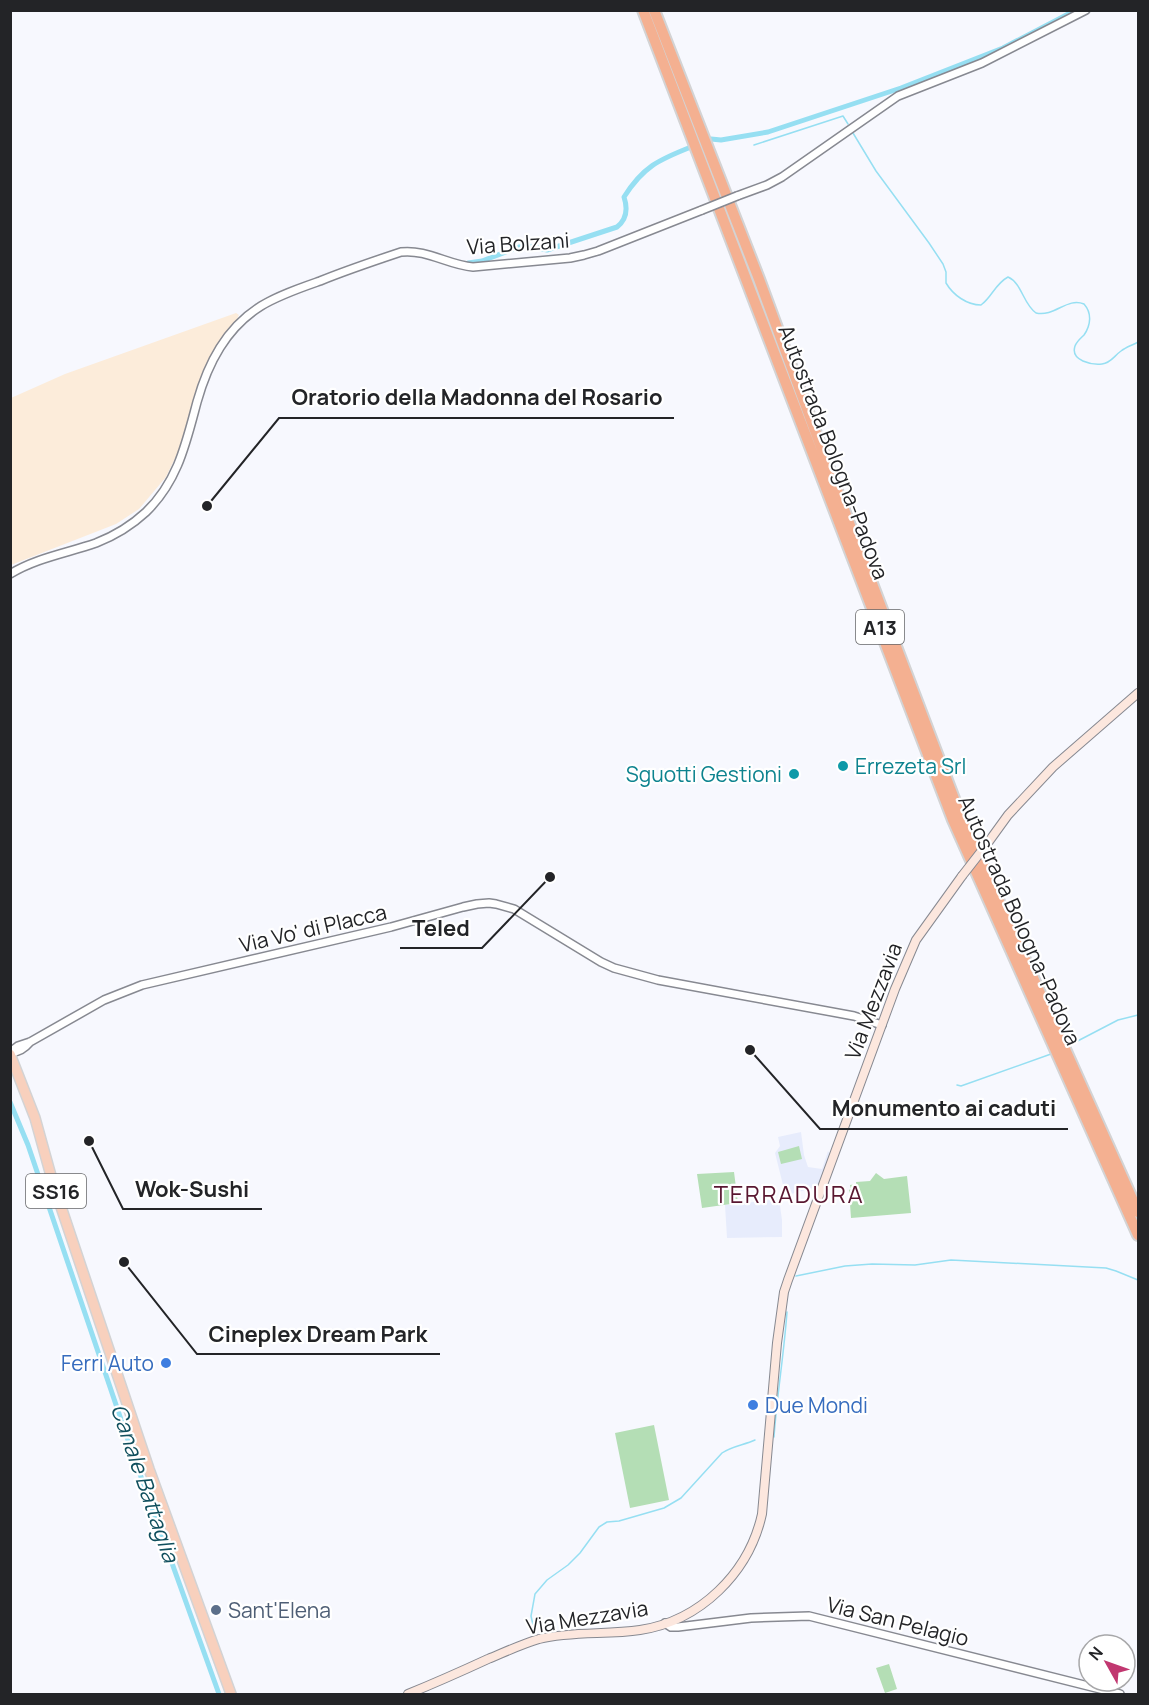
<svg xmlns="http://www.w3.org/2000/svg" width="1149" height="1705" viewBox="0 0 1149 1705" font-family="Manrope,sans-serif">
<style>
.built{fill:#e7ecfc}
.industrial{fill:#fcecda}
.green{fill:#b4deb5}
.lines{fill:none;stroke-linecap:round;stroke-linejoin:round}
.stream{stroke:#96dff2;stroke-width:1.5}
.canal{stroke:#96dff2;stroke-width:5}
.tertiary-casing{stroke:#878991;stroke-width:10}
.secondary-casing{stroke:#878991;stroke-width:10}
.primary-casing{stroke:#d3d3d4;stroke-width:12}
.motorway-casing{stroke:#d3d3d4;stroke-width:14}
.tertiary{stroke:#fff;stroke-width:7}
.secondary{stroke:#fce7de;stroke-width:8}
.primary{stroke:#f8d0bd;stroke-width:9}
.motorway{stroke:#f4b091;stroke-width:10}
.tertiary-bridge-casing{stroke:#878991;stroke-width:10;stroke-linecap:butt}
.secondary-bridge-casing{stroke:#878991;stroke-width:10;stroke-linecap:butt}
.tertiary-bridge{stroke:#fff;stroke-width:7}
.secondary-bridge{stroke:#fce7de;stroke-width:8}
.culture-dot{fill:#0f9aa8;stroke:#fff;stroke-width:2}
.shop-dot{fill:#3f7fe0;stroke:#fff;stroke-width:2}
.service-dot{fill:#5c6f8a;stroke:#fff;stroke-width:2}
.labels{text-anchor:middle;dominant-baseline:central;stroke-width:4.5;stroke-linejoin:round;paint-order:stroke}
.shield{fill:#fff;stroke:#656668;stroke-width:1.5}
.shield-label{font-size:20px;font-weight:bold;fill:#232427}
.street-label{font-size:21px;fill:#232427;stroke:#fff}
.culture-label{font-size:21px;fill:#0d838f;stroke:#fff;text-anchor:start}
.shop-label{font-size:21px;fill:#366cbe;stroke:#fff;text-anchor:end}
.service-label{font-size:21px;fill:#4e5e75;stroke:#fff;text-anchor:start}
.water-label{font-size:22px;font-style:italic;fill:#104f5d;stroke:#fff}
.quarter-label{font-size:24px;letter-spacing:1.5px;fill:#591731;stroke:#fff}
.leader{fill:none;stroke:#232427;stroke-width:2}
.callout-dot{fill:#232427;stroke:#fff;stroke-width:2}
.callout-label{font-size:22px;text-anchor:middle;font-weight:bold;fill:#232427;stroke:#fff;stroke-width:4.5;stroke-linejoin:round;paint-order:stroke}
</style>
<rect width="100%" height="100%" fill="#f7f8fe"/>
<path class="built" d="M 801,1132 L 804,1155 L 808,1167 L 822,1169 L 828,1151 L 830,1154 L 819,1184 L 813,1188 L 787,1195 L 785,1193 L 775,1153 L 780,1146 L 778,1137 Z
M 779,1199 L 782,1220 L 782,1237 L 727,1238 L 725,1205 Z"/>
<path class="industrial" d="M 236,313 L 239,315 L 234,325 L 216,347 L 209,359 L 188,418 L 180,448 L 166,477 L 139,509 L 116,524 L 11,565 L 11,398 L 65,374 Z"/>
<path class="green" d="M 799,1146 L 802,1159 L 781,1164 L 778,1152 Z
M 734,1172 L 738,1203 L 702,1208 L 697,1174 Z
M 876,1173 L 884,1179 L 907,1176 L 911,1213 L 851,1218 L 849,1190 L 851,1189 L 850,1185 L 856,1184 L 856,1182 L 870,1181 Z
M 654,1425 L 669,1500 L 630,1508 L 615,1433 Z
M 889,1664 L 897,1689 L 885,1693 L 876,1668 Z"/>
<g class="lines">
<path class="stream" d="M 853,133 L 876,171 L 929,243 L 943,264 L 946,272 L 946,283 C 953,295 967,305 981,305 C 992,297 995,284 1008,277 C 1022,283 1023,304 1036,313 C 1055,317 1067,297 1084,304 C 1092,313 1091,325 1084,335 C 1081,338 1077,341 1075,346 C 1070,361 1092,365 1102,364 C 1111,363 1114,356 1121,351 C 1126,347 1133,345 1138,342
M 754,145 L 843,116 L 848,124
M 1068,1046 L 1118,1020 L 1138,1015
M 957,1085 L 961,1086 L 1051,1054
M 796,1276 L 845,1266 L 872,1264 L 915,1265 L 951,1260 L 1106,1268 L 1116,1271 L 1138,1280
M 774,1437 C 777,1395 784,1354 787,1312
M 535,1634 L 531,1616 L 535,1594 L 547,1580 L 568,1565 L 580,1553 L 599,1527 L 607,1522 L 619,1521 L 664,1508 L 681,1498 L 722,1453 C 732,1446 744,1445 755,1440"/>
<path class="canal" d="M 707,141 L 711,139 L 721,140 L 768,132 L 901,88 L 1003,48 L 1076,10
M 468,263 L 482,261 L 519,247 L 528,246 L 547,250 L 617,227 C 627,219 628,209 624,197 C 643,167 658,160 691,147
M 10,1102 L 28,1145 L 131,1449 L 219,1694"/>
<g class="tertiary-casing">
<path id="tertiary" d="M 737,196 L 767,185 L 782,177 L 898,96 L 982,63 L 1086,10
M 10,574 C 36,558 67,553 96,543 C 114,536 132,525 146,512 C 178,481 186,443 197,402 C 208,363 226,328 261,306 C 279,295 300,288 320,281 C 347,270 374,261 401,252 C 427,249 448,265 473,267 L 570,258 L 584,255 L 598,251 L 702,210
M 10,1052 L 18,1046 L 30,1042 L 104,1000 L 142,985 L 391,927 L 463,907 L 477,904 L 489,903 L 496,904 L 514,909 L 601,962 L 614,968 L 658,980 L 854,1016 L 882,1025
M 10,1053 C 19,1052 24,1049 30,1042
M 665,1623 L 671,1627 L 678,1627 L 751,1618 L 809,1616 L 1120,1694"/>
</g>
<g class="secondary-casing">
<path id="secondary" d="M 987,844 L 1008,815 L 1053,767 L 1138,693
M 408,1694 C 435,1683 462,1671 488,1659 C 505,1652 522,1644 539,1639 C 572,1631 607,1635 640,1630 C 700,1621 749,1573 762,1514 L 777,1343 L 784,1292 L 788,1280 L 895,989 L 916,940 L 962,876"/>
</g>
<g class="primary-casing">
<path id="primary" d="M 10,1054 L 35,1118 L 53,1183 L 149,1469 L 231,1694"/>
</g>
<g class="motorway-casing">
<path id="motorway" d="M 643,10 L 953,820 L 1138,1235
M 654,10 L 759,279 L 852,531 L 961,817 L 1138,1212"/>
</g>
<use href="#tertiary" class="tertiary"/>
<use href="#secondary" class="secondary"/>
<use href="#primary" class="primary"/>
<use href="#motorway" class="motorway"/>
<g class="tertiary-bridge-casing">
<path id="tertiary-bridge" d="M 702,210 L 737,196"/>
</g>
<g class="secondary-bridge-casing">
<path id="secondary-bridge" d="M 962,876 L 987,844"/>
</g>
<use href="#tertiary-bridge" class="tertiary-bridge"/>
<use href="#secondary-bridge" class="secondary-bridge"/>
</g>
<g class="culture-dot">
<circle cx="843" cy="766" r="6"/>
<circle cx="794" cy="774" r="6"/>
</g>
<g class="shop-dot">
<circle cx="166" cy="1363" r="6"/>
<circle cx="753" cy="1405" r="6"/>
</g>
<circle class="service-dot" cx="216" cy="1610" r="6"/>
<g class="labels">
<g class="shield">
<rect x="856" y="610" width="48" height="34" rx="4.5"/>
<rect x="26" y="1174" width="60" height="34" rx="4.5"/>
</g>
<g class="shield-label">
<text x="880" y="627">A13</text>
<text x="56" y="1191">SS16</text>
</g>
<g class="street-label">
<text transform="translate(518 243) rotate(-4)">Via Bolzani</text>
<text transform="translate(834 452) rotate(69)">Autostrada Bologna-Padova</text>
<text transform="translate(1020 920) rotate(66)">Autostrada Bologna-Padova</text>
<text transform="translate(313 928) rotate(-13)">Via Vo' di Placca</text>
<text transform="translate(873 1001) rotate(-69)">Via Mezzavia</text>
<text transform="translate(587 1617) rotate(-9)">Via Mezzavia</text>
<text transform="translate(898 1621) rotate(14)">Via San Pelagio</text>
</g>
<g class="culture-label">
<text x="855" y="766">Errezeta Srl</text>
<text x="782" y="774" text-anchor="end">Sguotti Gestioni</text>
</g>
<g class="shop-label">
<text x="154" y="1363">Ferri Auto</text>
<text x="765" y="1405" text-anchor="start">Due Mondi</text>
</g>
<g class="service-label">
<text x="228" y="1610">Sant'Elena</text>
</g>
<g class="water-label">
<text transform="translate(145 1483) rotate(71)">Canale Battaglia</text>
</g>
<g class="quarter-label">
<text x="789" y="1193">TERRADURA</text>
</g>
</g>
<path class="leader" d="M207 506L279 418H674M550 877L482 948H400M750 1050L820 1129H1068M89 1141L123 1209H262M124 1262L197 1354H440"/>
<g class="callout-dot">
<circle cx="207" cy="506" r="6"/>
<circle cx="550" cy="877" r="6"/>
<circle cx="750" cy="1050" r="6"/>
<circle cx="89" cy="1141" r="6"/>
<circle cx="124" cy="1262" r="6"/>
</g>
<g class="callout-label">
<text x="477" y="405">Oratorio della Madonna del Rosario</text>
<text x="441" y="936">Teled</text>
<text x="944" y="1116">Monumento ai caduti</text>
<text x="192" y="1197">Wok-Sushi</text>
<text x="318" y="1342">Cineplex Dream Park</text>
</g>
<rect width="1149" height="1705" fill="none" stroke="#232427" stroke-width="24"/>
<g transform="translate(1107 1663) rotate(310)"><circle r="28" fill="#ffffff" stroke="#a7a7a9" stroke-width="1.5"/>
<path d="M0-4.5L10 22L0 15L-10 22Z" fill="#c13770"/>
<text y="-9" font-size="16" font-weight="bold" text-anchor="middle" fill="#232427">N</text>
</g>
</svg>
